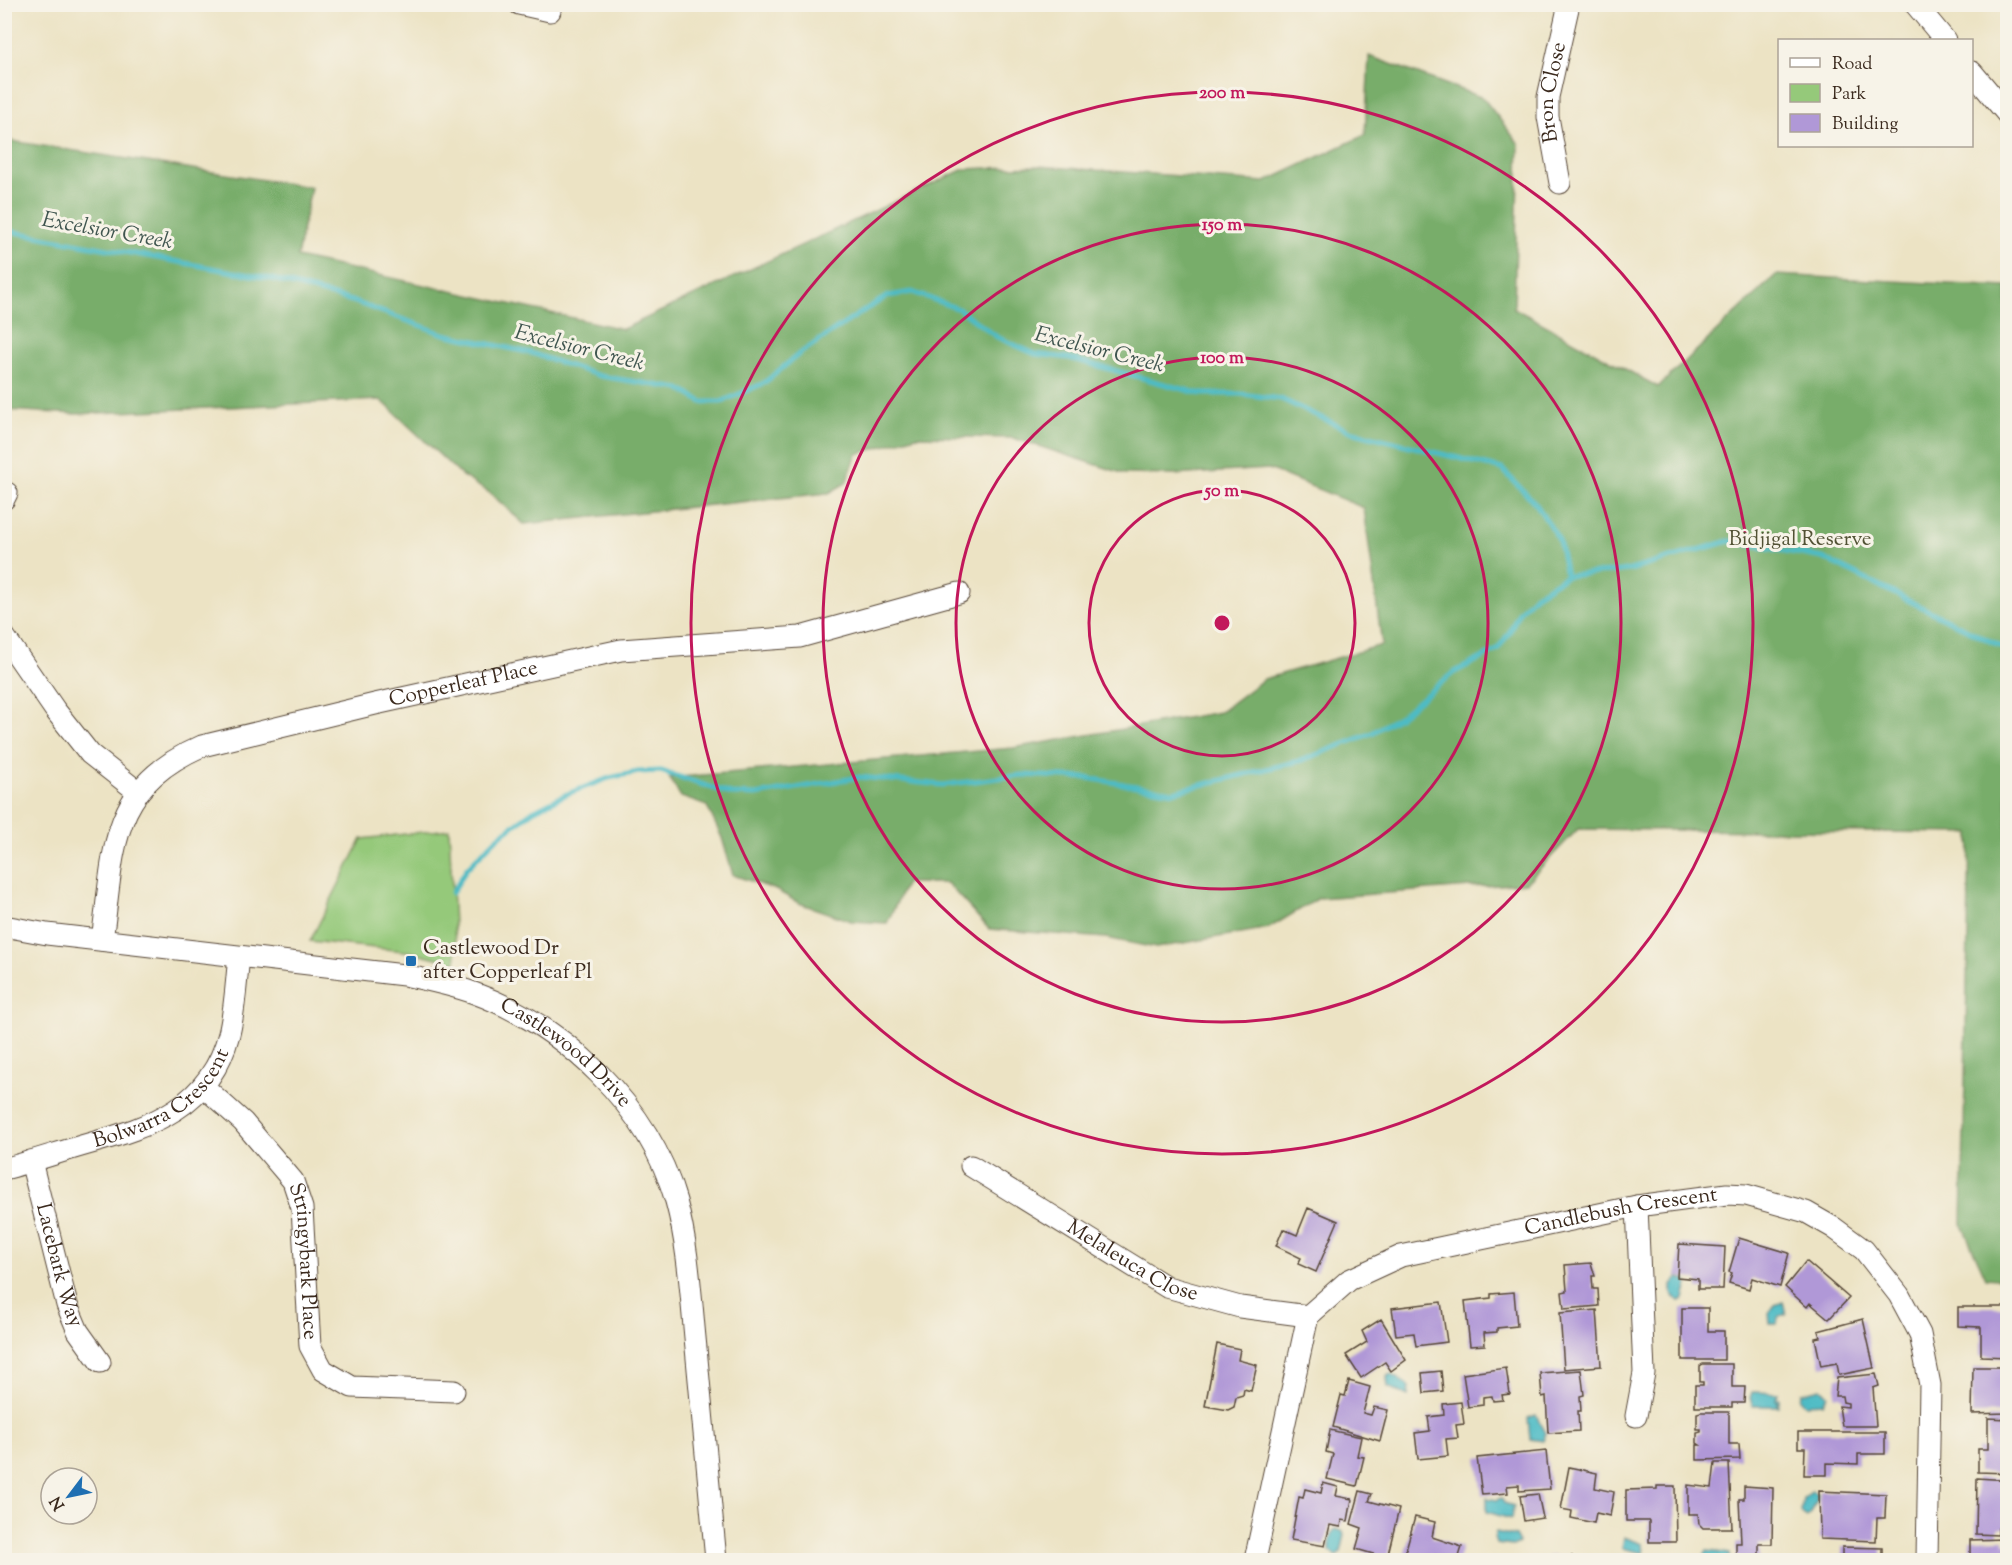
<svg xmlns="http://www.w3.org/2000/svg" width="2012" height="1565" viewBox="0 0 2012 1565" font-family="'Sorts Mill Goudy',serif">
<style>
.green{fill:#95c97a;stroke:#687a4c;stroke-width:1.5}
.forest{fill:#78ad6a;stroke:#5a6c44;stroke-width:1.5}
.water{fill:#4dbbc5;stroke:#447272;stroke-width:1.5}
.lines{fill:none;stroke-linecap:round;stroke-linejoin:round}
.stream{stroke:#4dbbc5;stroke-width:5}
.building{fill:#b098d7}
.minor-casing{stroke:#564637;stroke-width:23}
.minor{stroke:#fff;stroke-width:21}
.ring{fill:none;stroke:#c2185b;stroke-width:3}
.poi-dot{fill:#1f6fb2;stroke:#f7f3e8;stroke-width:2}
.labels{text-anchor:middle;dominant-baseline:central;stroke-width:6;stroke-linejoin:round;paint-order:stroke}
.street-label{font-size:21px;fill:#3b2a1e;stroke:#f7f3e8}
.park-label{font-size:21px;fill:#525235;stroke:#f7f3e8}
.poi-label{font-size:21px;fill:#3b2a1e;stroke:#f7f3e8;text-anchor:start}
.water-label{font-size:22px;font-style:italic;fill:#405650;stroke:#f7f3e8}
.centre{fill:#c2185b;stroke:#f7f3e8;stroke-width:3}
.ring-label{font-size:18px;text-anchor:middle;font-weight:bold;fill:#c2185b;stroke:#f7f3e8;stroke-width:6;stroke-linejoin:round;paint-order:stroke}
</style>
<rect width="100%" height="100%" fill="#f7f3e8"/>
<filter id="ink" filterUnits="userSpaceOnUse"><feTurbulence type="fractalNoise" baseFrequency=".0167" numOctaves="2"/><feDisplacementMap in="SourceGraphic" scale="12" xChannelSelector="R" yChannelSelector="G"/><feConvolveMatrix kernelMatrix="1 2 1 2 8 2 1 2 1" color-interpolation-filters="sRGB"/></filter>
<filter id="wash" filterUnits="userSpaceOnUse"><feTurbulence type="fractalNoise" baseFrequency=".008" numOctaves="4" result="noise"/><feDisplacementMap in="SourceGraphic" scale="24" xChannelSelector="R" yChannelSelector="G"/><feGaussianBlur stdDeviation="1.35" result="paint"/><feColorMatrix in="noise" values="0 0 0 0 0 0 0 0 0 0 0 0 0 0 0 0 0 1.4 0 .05"/><feComposite in="paint" operator="in"/></filter>
<g filter="url(#wash)">
<rect width="100%" height="100%" fill="#ece3c4"/>
<path class="green" d="M 449,829 L 456,963 L 413,952 L 310,941 L 362,839 Z"/>
<path class="forest" d="M 1369,56 L 1483,98 L 1519,144 L 1514,308 L 1658,387 L 1776,275 L 2007,287 L 2007,1280 L 1986,1278 L 1962,1225 L 1970,833 L 1578,829 L 1526,883 L 1319,898 L 1269,928 L 1156,948 L 1106,938 L 989,929 L 947,883 L 906,883 L 887,923 L 851,921 L 799,903 L 776,890 L 733,875 L 722,838 L 707,806 L 681,797 L 669,778 L 1013,748 L 1220,712 L 1264,679 L 1382,645 L 1364,508 L 1269,469 L 1173,475 L 1125,474 L 1013,438 L 916,436 L 857,454 L 846,483 L 829,493 L 524,524 L 490,493 L 462,476 L 381,400 L 76,414 L 5,410 L 5,140 L 311,187 L 297,257 L 623,329 L 964,169 L 1038,166 L 1265,182 L 1365,135 Z"/>
<path class="water" d="M 1678,1278 L 1686,1280 L 1688,1284 L 1684,1299 L 1679,1301 L 1672,1294 L 1672,1285 Z
M 1783,1302 L 1786,1314 L 1780,1316 L 1777,1323 L 1770,1323 L 1769,1313 L 1775,1305 Z
M 1391,1374 L 1409,1386 L 1408,1396 L 1388,1387 L 1387,1377 Z
M 1821,1388 L 1828,1395 L 1823,1403 L 1806,1404 L 1800,1399 L 1801,1393 Z
M 1752,1392 L 1778,1393 L 1776,1398 L 1779,1398 L 1779,1402 L 1776,1400 L 1778,1406 L 1753,1406 L 1750,1398 Z
M 1536,1415 L 1546,1433 L 1543,1441 L 1530,1439 L 1528,1418 Z
M 1811,1491 L 1817,1495 L 1817,1500 L 1810,1515 L 1806,1517 L 1801,1512 L 1803,1499 Z
M 1487,1498 L 1497,1500 L 1501,1498 L 1504,1503 L 1514,1506 L 1511,1519 L 1487,1512 Z
M 1335,1529 L 1342,1531 L 1345,1535 L 1341,1552 L 1336,1557 L 1329,1551 L 1332,1533 Z
M 1496,1532 L 1515,1536 L 1519,1543 L 1513,1546 L 1496,1544 L 1494,1538 Z
M 1624,1537 L 1643,1544 L 1644,1553 L 1622,1548 Z
M 1707,1551 L 1730,1554 L 1730,1560 L 1702,1560 Z"/>
<g class="lines">
<path class="stream" d="M 4,230 L 272,279 L 352,301 L 444,334 L 531,353 L 600,376 L 680,389 L 702,402 L 721,402 L 764,383 L 799,354 L 868,308 L 888,296 L 912,292 L 959,309 L 997,337 L 1035,354 L 1069,358 L 1201,394 L 1241,394 L 1281,399 L 1350,431 L 1502,469 L 1536,504 L 1559,540 L 1566,576 L 1630,570 L 1729,541 L 1823,558 L 2008,650
M 452,893 L 467,868 L 497,838 L 533,811 L 567,794 L 609,778 L 638,772 L 661,771 L 731,794 L 756,795 L 860,777 L 943,785 L 1022,775 L 1087,778 L 1173,792 L 1303,760 L 1372,733 L 1400,716 L 1453,673 L 1497,650 L 1509,633 L 1519,612 L 1535,595 L 1566,576"/>
</g>
<g id="blocks">
<path class="building" d="M 1308,1208 L 1338,1221 L 1316,1272 L 1298,1264 L 1301,1258 L 1276,1246 L 1283,1229 L 1297,1235 Z
M 1739,1238 L 1789,1253 L 1780,1287 L 1752,1278 L 1749,1289 L 1729,1283 L 1732,1273 L 1729,1272 Z
M 1679,1244 L 1725,1247 L 1723,1289 L 1698,1289 L 1698,1279 L 1677,1277 Z
M 1806,1261 L 1849,1298 L 1829,1319 L 1810,1303 L 1807,1307 L 1785,1287 Z
M 1591,1263 L 1595,1276 L 1592,1276 L 1593,1289 L 1598,1289 L 1599,1306 L 1564,1309 L 1562,1292 L 1567,1291 L 1565,1265 Z
M 1514,1292 L 1517,1326 L 1497,1328 L 1497,1332 L 1484,1333 L 1485,1345 L 1470,1346 L 1465,1301 L 1491,1298 L 1491,1294 Z
M 1441,1302 L 1447,1342 L 1416,1346 L 1414,1333 L 1396,1335 L 1392,1308 Z
M 1958,1307 L 2008,1307 L 2008,1357 L 1981,1356 L 1981,1327 L 1958,1326 Z
M 1682,1308 L 1708,1308 L 1708,1331 L 1724,1331 L 1724,1360 L 1682,1360 Z
M 1597,1310 L 1601,1366 L 1564,1369 L 1560,1313 Z
M 1381,1319 L 1406,1360 L 1391,1371 L 1385,1362 L 1361,1378 L 1346,1355 L 1367,1342 L 1362,1331 Z
M 1863,1319 L 1874,1368 L 1839,1375 L 1837,1363 L 1821,1366 L 1815,1338 L 1820,1337 L 1818,1331 Z
M 1217,1344 L 1240,1349 L 1238,1360 L 1257,1365 L 1251,1391 L 1244,1389 L 1243,1395 L 1236,1397 L 1234,1407 L 1228,1410 L 1205,1406 Z
M 1703,1364 L 1732,1364 L 1732,1387 L 1745,1387 L 1744,1403 L 1732,1403 L 1732,1407 L 1695,1407 L 1695,1385 L 1703,1385 L 1703,1382 L 1700,1382 L 1700,1366 Z
M 1973,1367 L 2008,1367 L 2008,1413 L 1972,1414 Z
M 1506,1368 L 1510,1394 L 1502,1395 L 1503,1400 L 1493,1401 L 1492,1396 L 1483,1397 L 1483,1405 L 1468,1407 L 1463,1374 Z
M 1581,1370 L 1584,1395 L 1580,1396 L 1581,1411 L 1578,1411 L 1579,1431 L 1548,1433 L 1546,1396 L 1542,1397 L 1540,1373 Z
M 1441,1371 L 1443,1391 L 1424,1393 L 1422,1373 Z
M 1876,1374 L 1879,1386 L 1873,1388 L 1876,1426 L 1842,1426 L 1839,1406 L 1848,1407 L 1848,1403 L 1843,1402 L 1842,1396 L 1835,1396 L 1837,1378 Z
M 1349,1381 L 1370,1387 L 1363,1413 L 1371,1415 L 1374,1407 L 1388,1410 L 1380,1441 L 1333,1427 L 1341,1395 L 1345,1396 Z
M 1461,1402 L 1464,1424 L 1456,1425 L 1458,1438 L 1446,1439 L 1448,1456 L 1418,1459 L 1415,1433 L 1430,1431 L 1428,1417 L 1444,1415 L 1443,1404 Z
M 1701,1412 L 1729,1412 L 1729,1444 L 1739,1444 L 1740,1459 L 1697,1460 L 1697,1445 L 1700,1445 L 1697,1443 L 1697,1433 L 1701,1432 L 1701,1429 L 1697,1429 L 1697,1413 Z
M 1988,1418 L 2008,1419 L 2008,1473 L 1978,1472 L 1978,1449 L 1988,1449 Z
M 1330,1430 L 1361,1437 L 1357,1456 L 1364,1457 L 1357,1486 L 1327,1479 L 1333,1454 L 1326,1452 Z
M 1798,1432 L 1885,1432 L 1885,1454 L 1858,1454 L 1858,1464 L 1827,1463 L 1827,1475 L 1804,1475 L 1805,1448 L 1798,1448 Z
M 1546,1451 L 1550,1489 L 1519,1491 L 1519,1485 L 1507,1486 L 1508,1493 L 1482,1495 L 1477,1458 Z
M 1715,1463 L 1729,1463 L 1732,1528 L 1703,1528 L 1699,1524 L 1698,1514 L 1688,1514 L 1688,1485 L 1712,1488 Z
M 1569,1467 L 1597,1473 L 1595,1488 L 1614,1492 L 1610,1516 L 1596,1513 L 1594,1523 L 1571,1518 L 1572,1511 L 1561,1509 Z
M 1977,1478 L 2008,1480 L 2008,1528 L 1998,1528 L 1998,1535 L 1976,1534 Z
M 1323,1483 L 1338,1487 L 1336,1496 L 1352,1499 L 1348,1521 L 1342,1520 L 1341,1527 L 1330,1525 L 1325,1546 L 1291,1540 L 1299,1497 L 1303,1498 L 1305,1489 L 1321,1493 Z
M 1657,1486 L 1675,1486 L 1676,1542 L 1649,1542 L 1649,1521 L 1626,1521 L 1626,1490 L 1657,1489 Z
M 1744,1486 L 1773,1488 L 1772,1544 L 1759,1544 L 1759,1560 L 1736,1560 L 1736,1543 L 1741,1543 L 1739,1499 L 1744,1499 Z
M 1360,1491 L 1372,1494 L 1369,1501 L 1399,1509 L 1387,1558 L 1356,1549 L 1362,1528 L 1351,1524 Z
M 1819,1491 L 1886,1494 L 1885,1518 L 1877,1518 L 1876,1541 L 1820,1539 Z
M 1538,1494 L 1543,1518 L 1524,1521 L 1520,1496 Z
M 1415,1517 L 1435,1522 L 1432,1537 L 1462,1547 L 1458,1560 L 1403,1560 Z
M 2004,1539 L 2004,1543 L 2008,1543 L 2008,1560 L 1970,1560 L 1970,1540 Z
M 1842,1547 L 1882,1548 L 1882,1560 L 1842,1560 Z
M 1549,1556 L 1572,1556 L 1572,1560 L 1543,1560 Z"/>
</g>
</g>
<g filter="url(#ink)">
<use href="#blocks" fill-opacity="0" stroke="#564637" stroke-width="1.5"/>
<g class="lines">
<g class="minor-casing">
<g id="minor">
<path d="M 519,4 L 550,11"/>
<path d="M 1915,4 L 1945,40"/>
<path d="M 1972,72 L 2008,115"/>
<path id="s1" d="M 1560,183 L 1548,117 L 1548,97 L 1569,4"/>
<path d="M 4,499 L 7,493"/>
<path d="M 4,636 L 55,710 L 90,754 L 137,791"/>
<path id="s2" d="M 4,926 L 47,934 L 404,975 C 428,980 452,985 474,993 C 565,1026 649,1106 676,1201 C 689,1249 691,1299 696,1348 C 703,1419 709,1490 716,1560"/>
<path id="s3" d="M 102,940 C 115,851 107,787 202,746 L 375,704 L 621,650 L 800,637 L 959,593"/>
<path id="s4" d="M 203,1086 L 243,1122 L 293,1181 L 302,1208 L 310,1346 L 323,1370 L 352,1387 L 454,1391"/>
<path id="s5" d="M 31,1161 L 67,1305 L 78,1331 L 100,1362"/>
<path id="s6" d="M 971,1166 L 1167,1287 L 1240,1307 L 1308,1316"/>
<path id="s7" d="M 4,1169 C 33,1161 60,1152 88,1144 C 152,1126 210,1107 229,1034 C 235,1010 236,982 239,957"/>
<path d="M 1636,1416 L 1644,1373 L 1637,1206"/>
<path id="s8" d="M 1255,1560 L 1308,1316 L 1349,1280 L 1401,1256 L 1637,1206 L 1727,1194 L 1746,1195 L 1806,1212 L 1834,1228 L 1864,1250 L 1899,1295 L 1920,1334 L 1930,1385 L 1927,1560"/>
</g>
</g>
<use href="#minor" class="minor"/>
</g>
</g>
<g class="ring">
<circle cx="1222" cy="623" r="133"/>
<circle cx="1222" cy="623" r="266"/>
<circle cx="1222" cy="623" r="399"/>
<circle cx="1222" cy="623" r="531"/>
</g>
<rect class="poi-dot" x="405" y="955" width="12" height="12" rx="3"/>
<g class="labels">
<g class="street-label">
<text stroke="none"><textPath href="#s1" startOffset="92">Bron Close</textPath></text>
<text stroke="none"><textPath href="#s3" startOffset="502">Copperleaf Place</textPath></text>
<text stroke="none"><textPath href="#s2" startOffset="586">Castlewood Drive</textPath></text>
<text stroke="none"><textPath href="#s7" startOffset="177">Bolwarra Crescent</textPath></text>
<text stroke="none"><textPath href="#s8" startOffset="586">Candlebush Crescent</textPath></text>
<text stroke="none"><textPath href="#s6" startOffset="188">Melaleuca Close</textPath></text>
<text stroke="none"><textPath href="#s4" startOffset="213">Stringybark Place</textPath></text>
<text stroke="none"><textPath href="#s5" startOffset="108">Lacebark Way</textPath></text>
</g>
<g class="park-label">
<text x="1800" y="540">Bidjigal Reserve</text>
</g>
<g class="poi-label">
<text x="423" y="949">Castlewood Dr<tspan x="423" dy="24">after Copperleaf Pl</tspan></text>
</g>
<g class="water-label">
<text transform="translate(107 232) rotate(10)">Excelsior Creek</text>
<text transform="translate(579 349) rotate(14)">Excelsior Creek</text>
<text transform="translate(1099 351) rotate(14)">Excelsior Creek</text>
</g>
</g>
<circle cx="1222" cy="623" r="9" class="centre"/>
<g class="ring-label">
<text x="1222" y="98">200 m</text>
<text x="1222" y="230">150 m</text>
<text x="1222" y="363">100 m</text>
<text x="1222" y="496">50 m</text>
</g>
<rect width="2012" height="1565" fill="none" stroke="#f7f3e8" stroke-width="24"/>
<rect x="1778" y="39" width="195" height="108" fill="#f7f3e8" stroke="#aca397" stroke-width="1.5"/>
<rect x="1790" y="58" width="30" height="9" fill="#ffffff" stroke="#aca397" stroke-width="1.5"/>
<text x="1832" y="69" font-size="18" fill="#3b2a1e">Road</text>
<rect x="1790" y="84" width="30" height="18" fill="#95c97a" stroke="#aca397" stroke-width="1.5"/>
<text x="1832" y="99" font-size="18" fill="#3b2a1e">Park</text>
<rect x="1790" y="114" width="30" height="18" fill="#b098d7" stroke="#aca397" stroke-width="1.5"/>
<text x="1832" y="129" font-size="18" fill="#3b2a1e">Building</text>
<g transform="translate(69 1496) rotate(238)"><circle r="28" fill="#f7f3e8" stroke="#aca397" stroke-width="1.5"/>
<path d="M0-4.5L10 22L0 15L-10 22Z" fill="#1f6fb2"/>
<text y="-9" font-size="16" font-weight="bold" text-anchor="middle" fill="#3b2a1e">N</text>
</g>
</svg>
